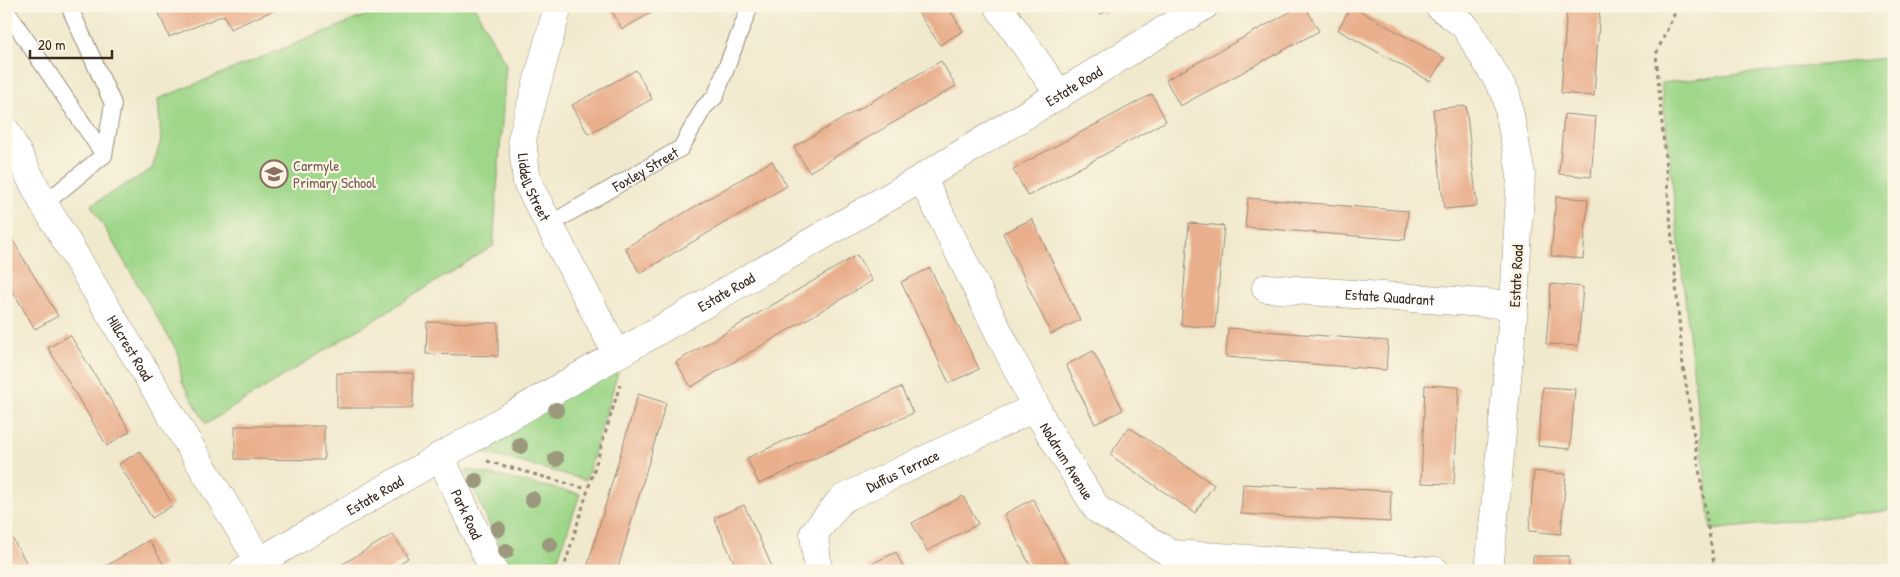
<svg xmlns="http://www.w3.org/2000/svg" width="1900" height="577" viewBox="0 0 1900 577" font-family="'Patrick Hand',sans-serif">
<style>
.green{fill:#9ed789;stroke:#6c8054}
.building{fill:#e9af8c}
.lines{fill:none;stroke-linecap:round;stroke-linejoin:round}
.service-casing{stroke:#968a76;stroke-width:18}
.minor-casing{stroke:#968a76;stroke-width:29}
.path{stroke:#968a76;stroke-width:3;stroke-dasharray:4 4;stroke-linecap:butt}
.service{stroke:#fff;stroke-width:16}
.minor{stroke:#fff;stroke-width:28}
.tree{fill:#9b987c}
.labels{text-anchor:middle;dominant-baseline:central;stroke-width:4.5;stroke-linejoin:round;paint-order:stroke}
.street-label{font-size:15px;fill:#3b2a1e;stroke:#fcf5e5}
.education-label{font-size:15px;fill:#785e54;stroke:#fcf5e5;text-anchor:start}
</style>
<rect width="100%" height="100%" fill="#fcf5e5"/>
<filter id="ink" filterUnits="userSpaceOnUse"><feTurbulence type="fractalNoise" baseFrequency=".02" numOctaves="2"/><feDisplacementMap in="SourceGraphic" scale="10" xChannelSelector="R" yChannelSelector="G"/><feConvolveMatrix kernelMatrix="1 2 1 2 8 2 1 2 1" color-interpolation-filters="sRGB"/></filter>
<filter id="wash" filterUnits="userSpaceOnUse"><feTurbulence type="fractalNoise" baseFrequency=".0096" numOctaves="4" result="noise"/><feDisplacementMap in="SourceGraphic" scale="20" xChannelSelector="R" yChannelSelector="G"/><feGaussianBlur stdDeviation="1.12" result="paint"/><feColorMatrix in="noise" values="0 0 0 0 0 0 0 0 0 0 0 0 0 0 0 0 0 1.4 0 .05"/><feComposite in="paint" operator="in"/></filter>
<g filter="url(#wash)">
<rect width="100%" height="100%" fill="#f1e9cd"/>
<path class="green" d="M 389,6 L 474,6 L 506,65 L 493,246 L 206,424 L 182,382 L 178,353 L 91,205 L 152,169 L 161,140 L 158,99 Z
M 1894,57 L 1894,510 L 1711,530 L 1661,83 Z
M 621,362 L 586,480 L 470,449 Z
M 465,469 L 580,494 L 554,571 L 510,571 Z"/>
<g id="blocks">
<path class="building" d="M 156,6 L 284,6 L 230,29 L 224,15 L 169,37 Z
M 609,6 L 664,6 L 622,29 Z
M 914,6 L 947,6 L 963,31 L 940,45 Z
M 1096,6 L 1115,6 L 1101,14 Z
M 1301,6 L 1305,6 L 1319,31 L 1180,106 L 1166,80 Z
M 1351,6 L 1444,58 L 1430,81 L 1338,30 Z
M 1567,6 L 1600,6 L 1594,96 L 1561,93 Z
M 941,61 L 956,86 L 809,172 L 794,147 Z
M 636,70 L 652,99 L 588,134 L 572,105 Z
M 1152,94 L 1166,121 L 1028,196 L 1013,169 Z
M 1466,106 L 1477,206 L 1444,209 L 1433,109 Z
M 1564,114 L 1596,117 L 1591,177 L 1559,174 Z
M 772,161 L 787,186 L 640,273 L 625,248 Z
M 1556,197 L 1588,199 L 1583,259 L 1551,256 Z
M 1248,198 L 1408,211 L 1405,240 L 1245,227 Z
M 1032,219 L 1080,320 L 1051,334 L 1003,233 Z
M 1189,223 L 1224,226 L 1215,328 L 1181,325 Z
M 6,229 L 58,316 L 35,329 L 6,280 Z
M 857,255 L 872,281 L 691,387 L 676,362 Z
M 930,268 L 979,369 L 949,383 L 901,282 Z
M 1551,284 L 1583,287 L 1578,346 L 1546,344 Z
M 427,322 L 498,323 L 498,356 L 426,354 Z
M 1228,328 L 1388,341 L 1386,370 L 1226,357 Z
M 70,335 L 130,431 L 107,446 L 48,348 Z
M 1093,351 L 1123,410 L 1095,424 L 1066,365 Z
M 337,373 L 413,373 L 413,408 L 337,408 Z
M 1425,385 L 1459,387 L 1454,484 L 1421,483 Z
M 901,387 L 913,413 L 759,484 L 747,458 Z
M 1543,387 L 1575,389 L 1570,449 L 1538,446 Z
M 638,394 L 666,403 L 622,554 L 617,571 L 586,571 Z
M 235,426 L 324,426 L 324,460 L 235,459 Z
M 1129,427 L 1214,485 L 1195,513 L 1110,455 Z
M 140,451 L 173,505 L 152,518 L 119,464 Z
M 1534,471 L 1566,474 L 1561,534 L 1529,531 Z
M 1243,484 L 1391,491 L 1390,522 L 1241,514 Z
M 963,496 L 978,524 L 927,551 L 912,523 Z
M 1033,499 L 1056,543 L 1070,571 L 1033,571 L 1004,514 Z
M 744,505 L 756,531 L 774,571 L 738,571 L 714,518 Z
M 9,533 L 25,560 L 33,571 L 6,571 L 6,534 Z
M 393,534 L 408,558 L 388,571 L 331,571 Z
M 149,540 L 164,565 L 154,571 L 98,571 Z
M 896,552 L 905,571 L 869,571 L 867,566 Z
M 1533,556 L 1569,556 L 1568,571 L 1533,571 Z"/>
</g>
</g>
<g filter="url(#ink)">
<use href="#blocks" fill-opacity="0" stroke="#968a76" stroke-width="1"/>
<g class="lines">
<g class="service-casing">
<g id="service">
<path d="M 6,10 L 104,155"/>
<path d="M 44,204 L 104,155 L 113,104 L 69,6"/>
<path id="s1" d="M 550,224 L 681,148 L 704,107 L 715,97 L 750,6"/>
</g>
</g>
<g class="minor-casing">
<g id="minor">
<path id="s2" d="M 558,6 L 522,139 L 527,182 L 617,354"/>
<path d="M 998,6 L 1060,95"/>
<path d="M 1439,6 L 1465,26 L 1506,94 L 1521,174 L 1514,305 L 1489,571"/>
<path id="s3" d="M 6,131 L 44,204 L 259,561"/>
<path id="s4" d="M 922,178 L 1044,423 L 1097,509 L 1172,554 L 1435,571"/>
<path id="s5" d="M 1266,288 L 1514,305"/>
<path id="s6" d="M 440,456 L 494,571"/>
<path id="s7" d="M 243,571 L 922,178 L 1204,6"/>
<path id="s8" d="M 818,571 L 814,533 L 842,499 L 1036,407"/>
</g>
</g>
<path class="path" d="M 1678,6 L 1656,54 L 1683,366 L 1715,571
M 487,461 L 587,489
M 563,571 L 620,385"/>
<use href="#service" class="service"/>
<use href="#minor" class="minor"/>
</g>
<g class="tree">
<circle cx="556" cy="410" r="8"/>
<circle cx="520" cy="446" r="8"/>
<circle cx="556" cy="459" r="8"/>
<circle cx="476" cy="481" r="8"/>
<circle cx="532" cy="499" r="8"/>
<circle cx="498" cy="529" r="8"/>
<circle cx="550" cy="545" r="8"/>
<circle cx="506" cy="551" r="8"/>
</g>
</g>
<defs>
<g id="school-ring" transform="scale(1.4375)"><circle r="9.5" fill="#fcf5e5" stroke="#8d6e63" stroke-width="1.5"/><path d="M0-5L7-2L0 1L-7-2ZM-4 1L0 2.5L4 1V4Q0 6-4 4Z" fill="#8d6e63"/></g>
</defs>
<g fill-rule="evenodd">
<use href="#school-ring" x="274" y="174"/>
</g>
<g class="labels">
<g class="street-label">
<text stroke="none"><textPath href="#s7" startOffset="962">Estate Road</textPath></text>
<text stroke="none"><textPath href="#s1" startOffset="110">Foxley Street</textPath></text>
<text stroke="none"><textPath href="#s2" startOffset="188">Liddell Street</textPath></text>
<text transform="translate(1516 276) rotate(-87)">Estate Road</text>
<text stroke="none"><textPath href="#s7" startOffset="558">Estate Road</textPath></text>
<text stroke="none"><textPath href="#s5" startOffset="124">Estate Quadrant</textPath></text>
<text stroke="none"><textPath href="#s3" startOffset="250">Hillcrest Road</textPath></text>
<text stroke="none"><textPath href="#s4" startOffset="318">Noldrum Avenue</textPath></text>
<text stroke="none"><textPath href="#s8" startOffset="149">Duffus Terrace</textPath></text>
<text stroke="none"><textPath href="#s7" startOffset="152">Estate Road</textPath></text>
<text stroke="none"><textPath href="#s6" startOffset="64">Park Road</textPath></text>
</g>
<g class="education-label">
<text x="293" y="165">Carmyle<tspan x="293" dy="17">Primary School</tspan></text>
</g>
</g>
<rect width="1900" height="577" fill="none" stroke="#fcf5e5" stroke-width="25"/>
<path d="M30 50v8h82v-8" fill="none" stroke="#3b2a1e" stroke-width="2.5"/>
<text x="38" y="50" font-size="15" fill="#3b2a1e" stroke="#fcf5e5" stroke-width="4" paint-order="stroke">20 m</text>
</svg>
